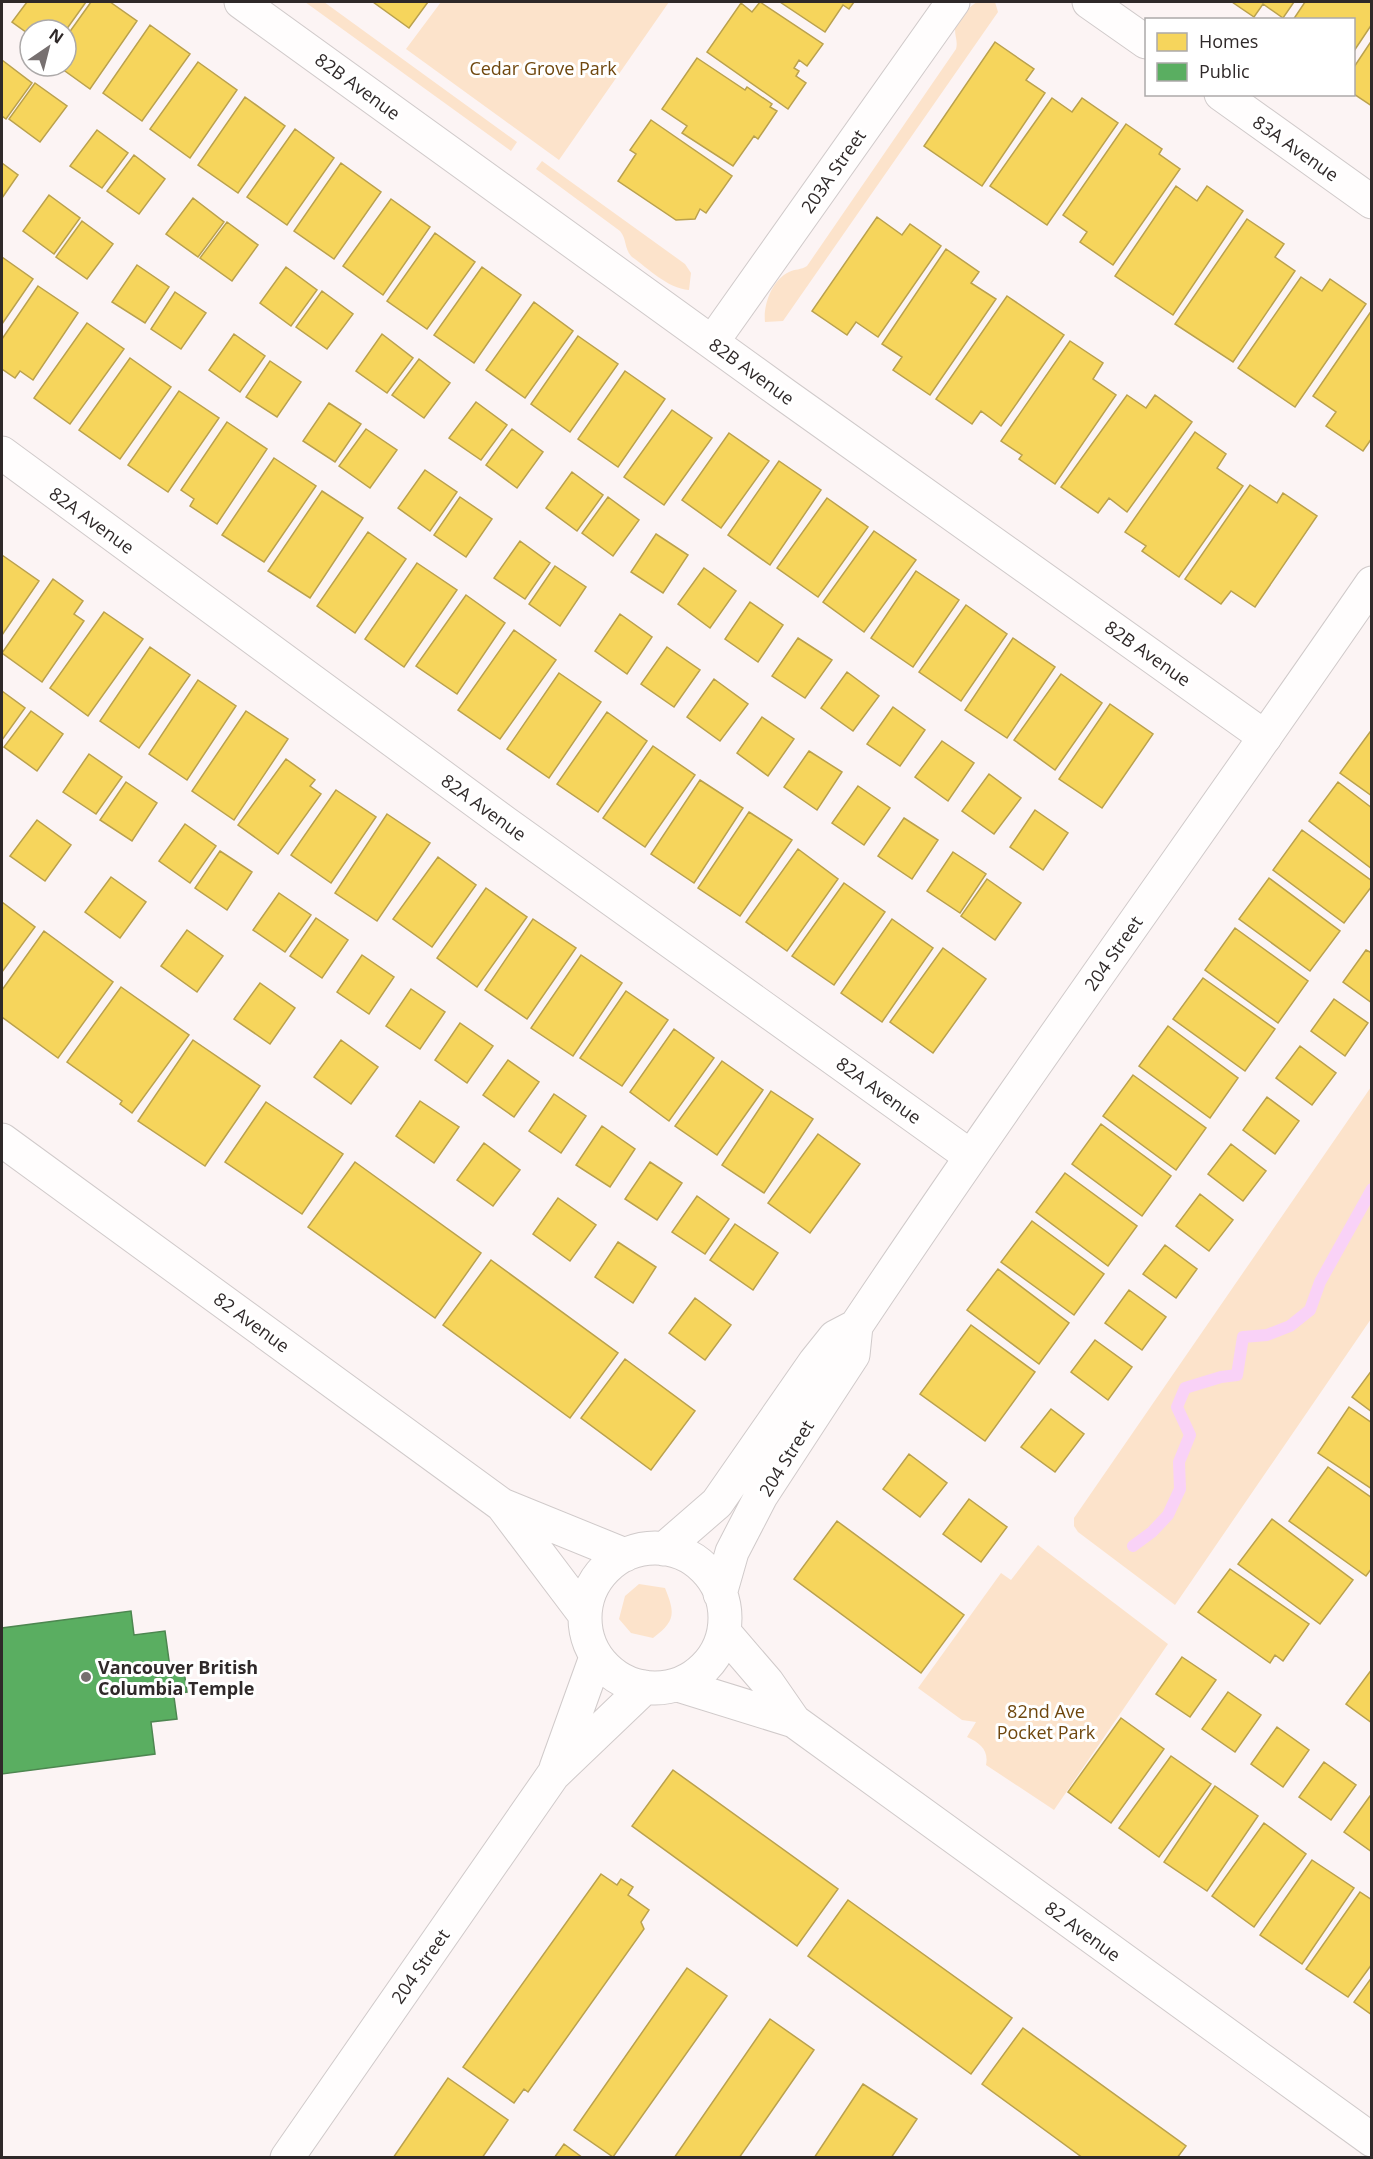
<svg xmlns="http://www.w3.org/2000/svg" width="1373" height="2159" viewBox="0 0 1373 2159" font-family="'Open Sans',sans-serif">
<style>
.green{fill:#fce3cb}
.homes{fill:#f6d55c;stroke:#baa14d;stroke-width:1.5}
.public{fill:#5aae61;stroke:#4d8650;stroke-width:1.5}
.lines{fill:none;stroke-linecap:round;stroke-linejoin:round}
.stream{stroke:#f9d2f7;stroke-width:12}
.minor-casing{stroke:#d0caca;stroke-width:35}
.tertiary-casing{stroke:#d0caca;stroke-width:35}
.minor{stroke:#fffdfd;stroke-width:33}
.tertiary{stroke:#fffdfd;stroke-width:33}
.poi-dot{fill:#777070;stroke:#fff;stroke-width:2}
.labels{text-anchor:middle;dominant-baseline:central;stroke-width:6;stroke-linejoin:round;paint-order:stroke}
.park-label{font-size:18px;fill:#6f470e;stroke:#fff}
.street-label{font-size:18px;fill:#2f2929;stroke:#fff}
.poi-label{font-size:18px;font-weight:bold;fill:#2f2929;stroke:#fff;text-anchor:start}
</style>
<rect width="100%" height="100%" fill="#fcf4f4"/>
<path class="green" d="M 305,2 L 324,2 L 517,142 L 511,151 Z
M 441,2 L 669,2 L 559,160 L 406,49 Z
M 977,2 L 995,2 L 998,12 L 783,321 L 765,322 C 763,305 772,280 789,272 C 795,269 801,270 807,266 L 956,49 C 958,42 955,37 955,29 C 956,19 969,7 977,2 Z
M 542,161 L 685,264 L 691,273 L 689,290 C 667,288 649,269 632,257 C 624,249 627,239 620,231 L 536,169 Z
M 1371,1087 L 1371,1319 L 1175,1605 L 1078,1532 L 1074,1526 L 1074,1518 Z
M 1038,1545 L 1168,1644 L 1054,1810 L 986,1765 C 989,1750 980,1743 967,1737 L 976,1722 L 962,1720 L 918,1688 L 1001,1573 L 1011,1580 Z
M 639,1584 L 665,1588 C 675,1613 676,1621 653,1638 L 631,1633 L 619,1619 L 625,1596 Z"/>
<path class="homes" d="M 27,2 L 86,2 L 66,30 L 30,30 L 30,35 L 12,22 Z
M 91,2 L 110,2 L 137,21 L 90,89 L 58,66 L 66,66 L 66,37 Z
M 373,2 L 428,2 L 409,28 Z
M 760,2 L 823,44 L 807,66 L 799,60 L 794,68 L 799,71 L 796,76 L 806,83 L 788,109 L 707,52 L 741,3 L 752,12 Z
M 780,2 L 854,2 L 849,9 L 843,5 L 825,32 Z
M 1232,2 L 1294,2 L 1283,18 L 1263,4 L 1254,17 Z
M 1305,2 L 1372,2 L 1372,24 L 1354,51 L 1354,20 L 1293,20 Z
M 150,25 L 190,54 L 142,121 L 103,93 Z
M 1372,40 L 1372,106 L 1354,94 L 1354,67 Z
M 995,42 L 1034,69 L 1026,80 L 1045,93 L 982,186 L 924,146 Z
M 697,58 L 745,90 L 747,87 L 772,104 L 770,107 L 777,111 L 758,139 L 754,136 L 733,166 L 682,133 L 687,126 L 662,109 Z
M 2,60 L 32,83 L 6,119 L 2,116 Z
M 198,62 L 237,90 L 190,158 L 150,129 Z
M 35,83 L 67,106 L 40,142 L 9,119 Z
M 245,97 L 285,126 L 238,193 L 198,165 Z
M 1052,98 L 1072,112 L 1082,98 L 1118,123 L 1047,225 L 990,186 Z
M 651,120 L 732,176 L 706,213 L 700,209 L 695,219 L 676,220 L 618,181 L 636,154 L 630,150 Z
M 1126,124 L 1162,149 L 1159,154 L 1180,169 L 1113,265 L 1080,242 L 1087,232 L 1063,215 Z
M 295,129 L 334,158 L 287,225 L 247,197 Z
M 97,130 L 128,153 L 102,188 L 70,166 Z
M 134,155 L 165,179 L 139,214 L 107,191 Z
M 2,163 L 18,175 L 2,198 Z
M 341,163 L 381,192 L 334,259 L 294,231 Z
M 1176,186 L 1197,201 L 1207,186 L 1243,211 L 1173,315 L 1115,276 Z
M 49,195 L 80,218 L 54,254 L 23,231 Z
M 193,198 L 224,222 L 198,257 L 166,234 Z
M 391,199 L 430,227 L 383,295 L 343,266 Z
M 877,217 L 902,235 L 910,224 L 941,246 L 878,337 L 856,322 L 847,335 L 812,311 Z
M 1247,219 L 1284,244 L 1275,257 L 1295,271 L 1233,362 L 1175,324 Z
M 82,221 L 113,244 L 87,279 L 56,257 Z
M 227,222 L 258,245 L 232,281 L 200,258 Z
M 435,233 L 475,262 L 427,329 L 387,301 Z
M 946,249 L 979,272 L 971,283 L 996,299 L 930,395 L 893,370 L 902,357 L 882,344 Z
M 2,257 L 33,279 L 2,324 Z
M 137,265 L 169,287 L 145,323 L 112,302 Z
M 286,267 L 317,290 L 291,326 L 260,303 Z
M 482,267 L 521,295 L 474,363 L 434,335 Z
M 1301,277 L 1322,291 L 1330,279 L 1366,304 L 1295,407 L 1238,368 Z
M 38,286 L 78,313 L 33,380 L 20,371 L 15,378 L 2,369 L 2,339 Z
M 322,291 L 353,314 L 327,349 L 296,327 Z
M 175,292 L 206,313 L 181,349 L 151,329 Z
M 1007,296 L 1064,335 L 1001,426 L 981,411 L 972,424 L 936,399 Z
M 534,302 L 573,331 L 525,398 L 486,370 Z
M 1372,310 L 1372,438 L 1363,451 L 1326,426 L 1336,412 L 1313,396 Z
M 87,323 L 124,349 L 70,424 L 34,398 Z
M 234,334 L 265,356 L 240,392 L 209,370 Z
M 382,334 L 413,358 L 387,393 L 356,371 Z
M 578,336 L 618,364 L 570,432 L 531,404 Z
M 1070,341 L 1103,363 L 1093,379 L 1116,395 L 1055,484 L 1019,459 L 1022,455 L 1001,441 Z
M 130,358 L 171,387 L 120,459 L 79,430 Z
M 419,359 L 450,383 L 424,418 L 392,395 Z
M 270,361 L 301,382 L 277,417 L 246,397 Z
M 625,371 L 665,399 L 618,467 L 578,439 Z
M 179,391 L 219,418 L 168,492 L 128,465 Z
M 1127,395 L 1146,408 L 1155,395 L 1192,422 L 1127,512 L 1109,498 L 1098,513 L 1061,487 Z
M 476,402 L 507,425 L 481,460 L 449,438 Z
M 329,403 L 361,424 L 335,462 L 303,441 Z
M 672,410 L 712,438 L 664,505 L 624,477 Z
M 227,422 L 267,449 L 217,524 L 190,506 L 194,499 L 181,490 Z
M 366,429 L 397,450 L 370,488 L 339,466 Z
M 512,429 L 543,452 L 517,488 L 486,465 Z
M 1195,432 L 1226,454 L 1217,468 L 1243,486 L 1179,577 L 1142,551 L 1146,546 L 1125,532 Z
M 729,433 L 769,461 L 721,528 L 682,500 Z
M 274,458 L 316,486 L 264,562 L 222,535 Z
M 779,461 L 821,490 L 770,565 L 728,535 Z
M 425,470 L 457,492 L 430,531 L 398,508 Z
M 572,472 L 603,495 L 577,531 L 546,508 Z
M 1250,485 L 1277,503 L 1283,493 L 1317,516 L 1255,607 L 1231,591 L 1221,604 L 1185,579 Z
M 322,491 L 363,518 L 310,598 L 268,571 Z
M 460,497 L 492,519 L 466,557 L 434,535 Z
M 608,497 L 639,520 L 613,556 L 582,533 Z
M 827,498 L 868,527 L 818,597 L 777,568 Z
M 874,531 L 916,560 L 864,632 L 823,602 Z
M 368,532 L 406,559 L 355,633 L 317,606 Z
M 656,534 L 688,555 L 663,593 L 631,572 Z
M 520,541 L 550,563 L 525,599 L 494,578 Z
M 2,555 L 39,581 L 2,635 Z
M 417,563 L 457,590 L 404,667 L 365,639 Z
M 555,566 L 586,587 L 560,626 L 529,604 Z
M 704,568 L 736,591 L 710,628 L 678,604 Z
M 916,571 L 959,600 L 913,667 L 871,638 Z
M 53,579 L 83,601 L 74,614 L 84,621 L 42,682 L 2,653 Z
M 466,595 L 505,623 L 457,694 L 416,666 Z
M 750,602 L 783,625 L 758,662 L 725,639 Z
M 966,605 L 1007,634 L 961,701 L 919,672 Z
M 104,612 L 143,639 L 88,716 L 50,688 Z
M 620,614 L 652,637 L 627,674 L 595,651 Z
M 514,630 L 556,660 L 500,739 L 458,710 Z
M 798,638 L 832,660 L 805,698 L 772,676 Z
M 1013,638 L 1055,667 L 1007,738 L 965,710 Z
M 150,647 L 190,675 L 139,748 L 100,721 Z
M 667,647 L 700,670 L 674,707 L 641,684 Z
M 847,672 L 879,696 L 853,731 L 821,708 Z
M 559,673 L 601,702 L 549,778 L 507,749 Z
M 1061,674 L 1102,703 L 1055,770 L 1014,740 Z
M 714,679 L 748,704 L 720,741 L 687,717 Z
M 198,680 L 236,706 L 187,780 L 149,754 Z
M 2,691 L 25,708 L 2,740 Z
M 1110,704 L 1153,734 L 1102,808 L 1059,779 Z
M 893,707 L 925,730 L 900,766 L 867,744 Z
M 31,711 L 63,734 L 37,771 L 4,747 Z
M 246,711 L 288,739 L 234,820 L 192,791 Z
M 607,712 L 647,741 L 598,812 L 557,784 Z
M 762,717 L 794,739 L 768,776 L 737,753 Z
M 1370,732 L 1372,733 L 1372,796 L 1340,773 Z
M 942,741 L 974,763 L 948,801 L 915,777 Z
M 653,746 L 695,775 L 645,847 L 603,818 Z
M 809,751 L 842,772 L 817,810 L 784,787 Z
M 89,754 L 122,777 L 96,814 L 63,792 Z
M 286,759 L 315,780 L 310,786 L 321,794 L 278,854 L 238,825 Z
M 989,774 L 1021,798 L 994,834 L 962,811 Z
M 700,780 L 743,808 L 694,883 L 651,854 Z
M 126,782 L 157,803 L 132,841 L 100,820 Z
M 1338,782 L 1372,808 L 1372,869 L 1309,821 Z
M 858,786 L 890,808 L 864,845 L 832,823 Z
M 336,790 L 376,817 L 331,883 L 291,855 Z
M 1035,810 L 1068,833 L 1043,870 L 1010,847 Z
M 749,812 L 792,840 L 740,916 L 698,888 Z
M 387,814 L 430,843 L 377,921 L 335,893 Z
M 904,818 L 938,840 L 912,879 L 878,856 Z
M 37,820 L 71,845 L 45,881 L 10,856 Z
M 185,824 L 216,846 L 190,883 L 159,861 Z
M 1302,830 L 1372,881 L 1372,886 L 1344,923 L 1273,870 Z
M 798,849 L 838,879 L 787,951 L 746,922 Z
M 220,851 L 252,872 L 227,910 L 195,888 Z
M 953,852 L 986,874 L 960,913 L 927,891 Z
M 438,857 L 476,885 L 432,947 L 393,919 Z
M 111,877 L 146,902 L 120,938 L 85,912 Z
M 1269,878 L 1340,931 L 1310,971 L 1239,919 Z
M 987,879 L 1021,903 L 995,940 L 961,916 Z
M 844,883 L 885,912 L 834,985 L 792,956 Z
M 486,888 L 527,917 L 477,987 L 437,958 Z
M 279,893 L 311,915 L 285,952 L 253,930 Z
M 2,902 L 35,927 L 2,972 Z
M 316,918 L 348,940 L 322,978 L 290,956 Z
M 533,919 L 576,948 L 527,1019 L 485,990 Z
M 892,919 L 933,948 L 882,1022 L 841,993 Z
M 1235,928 L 1308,981 L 1278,1023 L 1205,970 Z
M 187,930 L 223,956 L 197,992 L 161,966 Z
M 44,931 L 113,982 L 58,1058 L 2,1017 L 2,990 Z
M 943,948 L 986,979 L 933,1053 L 890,1022 Z
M 1366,950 L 1372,953 L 1372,1003 L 1343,982 Z
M 362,955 L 394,977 L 369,1014 L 337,992 Z
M 581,955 L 622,983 L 573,1056 L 531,1028 Z
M 1203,978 L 1275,1029 L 1245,1071 L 1173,1019 Z
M 260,983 L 295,1008 L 270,1044 L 234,1019 Z
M 121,987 L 189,1035 L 132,1113 L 120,1104 L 122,1101 L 67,1062 Z
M 411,989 L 445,1012 L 420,1049 L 386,1026 Z
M 626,991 L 668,1020 L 622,1086 L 580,1058 Z
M 1334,999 L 1368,1023 L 1345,1056 L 1311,1031 Z
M 460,1023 L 493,1046 L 467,1083 L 435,1060 Z
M 1168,1026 L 1238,1078 L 1210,1118 L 1139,1066 Z
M 674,1029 L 714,1058 L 669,1121 L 630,1092 Z
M 193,1040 L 260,1086 L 205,1166 L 138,1121 Z
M 341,1040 L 378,1067 L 351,1104 L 314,1077 Z
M 1300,1046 L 1336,1073 L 1312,1105 L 1276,1078 Z
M 508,1060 L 539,1082 L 514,1117 L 483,1095 Z
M 722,1061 L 763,1090 L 717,1155 L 675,1126 Z
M 1133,1075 L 1206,1128 L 1176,1170 L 1103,1116 Z
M 771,1091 L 813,1119 L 764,1193 L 722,1165 Z
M 554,1094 L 586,1116 L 561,1153 L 529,1131 Z
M 1267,1097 L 1299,1121 L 1275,1154 L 1243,1130 Z
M 420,1101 L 459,1127 L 434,1163 L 396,1136 Z
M 266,1102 L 343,1154 L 302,1214 L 225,1162 Z
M 1101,1124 L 1171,1176 L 1142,1216 L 1072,1164 Z
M 602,1126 L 635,1149 L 610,1187 L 576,1165 Z
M 818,1134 L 860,1164 L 810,1233 L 768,1203 Z
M 484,1143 L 520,1170 L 493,1206 L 457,1180 Z
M 1231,1144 L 1266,1171 L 1243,1201 L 1208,1174 Z
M 355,1162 L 481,1253 L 435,1318 L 308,1227 Z
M 650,1162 L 682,1183 L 657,1220 L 625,1199 Z
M 1065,1173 L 1137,1226 L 1108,1266 L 1036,1212 Z
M 1200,1194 L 1233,1220 L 1209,1251 L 1176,1226 Z
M 697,1196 L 729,1219 L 705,1254 L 672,1232 Z
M 558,1198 L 596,1225 L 570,1261 L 533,1234 Z
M 1032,1221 L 1104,1274 L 1074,1315 L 1001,1262 Z
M 735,1224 L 778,1253 L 753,1290 L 710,1260 Z
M 618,1242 L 656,1267 L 633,1303 L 595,1277 Z
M 1165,1245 L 1197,1269 L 1176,1298 L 1143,1274 Z
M 491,1260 L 618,1353 L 570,1418 L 443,1325 Z
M 998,1269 L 1069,1323 L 1039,1364 L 967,1310 Z
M 1129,1290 L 1166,1317 L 1142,1350 L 1105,1323 Z
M 695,1298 L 731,1325 L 705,1360 L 669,1333 Z
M 971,1325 L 1035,1372 L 985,1441 L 920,1394 Z
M 1095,1340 L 1132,1367 L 1108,1400 L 1071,1372 Z
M 625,1359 L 695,1411 L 651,1470 L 581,1418 Z
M 1372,1370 L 1372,1412 L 1352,1397 Z
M 1349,1407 L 1372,1423 L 1372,1489 L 1318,1453 Z
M 1051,1409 L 1084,1434 L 1055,1472 L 1021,1447 Z
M 909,1454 L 947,1483 L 920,1517 L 883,1489 Z
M 1328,1467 L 1372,1498 L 1372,1568 L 1366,1576 L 1289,1521 Z
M 969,1499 L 1007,1527 L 981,1562 L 943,1534 Z
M 1272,1519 L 1353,1580 L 1320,1624 L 1238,1564 Z
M 837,1521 L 964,1615 L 921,1673 L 794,1579 Z
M 1230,1569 L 1309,1624 L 1283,1661 L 1275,1655 L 1270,1663 L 1198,1612 Z
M 1182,1657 L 1216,1680 L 1190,1717 L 1156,1694 Z
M 1372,1669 L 1372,1723 L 1346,1704 Z
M 1228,1692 L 1261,1715 L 1235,1752 L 1202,1729 Z
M 1121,1718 L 1164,1749 L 1111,1823 L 1068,1792 Z
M 1277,1727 L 1309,1750 L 1283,1787 L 1251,1764 Z
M 1171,1756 L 1211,1784 L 1159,1857 L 1119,1828 Z
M 1324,1762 L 1356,1785 L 1331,1820 L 1299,1797 Z
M 673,1770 L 838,1889 L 797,1946 L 632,1826 Z
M 1215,1786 L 1258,1816 L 1207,1891 L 1164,1862 Z
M 1370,1796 L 1372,1797 L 1372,1852 L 1344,1832 Z
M 1264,1823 L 1306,1854 L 1254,1927 L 1212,1896 Z
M 1312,1860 L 1354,1888 L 1302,1964 L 1260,1935 Z
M 601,1874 L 617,1885 L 621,1879 L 633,1887 L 628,1895 L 649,1910 L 641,1922 L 644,1929 L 528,2092 L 524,2089 L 514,2103 L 463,2067 Z
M 1360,1892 L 1372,1900 L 1372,1964 L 1348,1997 L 1306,1969 Z
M 848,1900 L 1012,2018 L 971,2074 L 808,1956 Z
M 687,1968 L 727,1996 L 613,2157 L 574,2130 Z
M 1372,1977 L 1372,2015 L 1354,2002 Z
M 770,2019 L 814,2050 L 739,2158 L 674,2158 Z
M 1023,2028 L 1186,2146 L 1177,2158 L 1083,2158 L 982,2084 Z
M 448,2078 L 508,2120 L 482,2158 L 393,2158 Z
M 863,2084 L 917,2119 L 891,2158 L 814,2158 Z
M 564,2144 L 583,2158 L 554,2158 Z"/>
<path class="public" d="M 131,1611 L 134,1635 L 165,1631 L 177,1719 L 151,1722 L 155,1754 L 2,1774 L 2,1628 Z
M 183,1663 L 187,1692 L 159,1696 L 154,1666 Z"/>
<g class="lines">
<path class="stream" d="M 1133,1546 L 1152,1532 L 1168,1515 L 1180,1489 L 1179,1462 L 1190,1435 L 1177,1407 L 1185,1388 L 1221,1377 L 1237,1375 L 1243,1337 L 1267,1335 L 1290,1326 L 1310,1310 L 1320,1282 L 1372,1189"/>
<g class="minor-casing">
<path id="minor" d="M 241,2 L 785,395 L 1265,737
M 1089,2 L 1146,42
M 1221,94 L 1372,202
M 713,341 L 953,2
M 2,453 L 504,822 L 970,1156"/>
</g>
<g class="tertiary-casing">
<path id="tertiary" d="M 2,1140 L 502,1505 L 625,1555
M 502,1505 L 585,1615
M585 1618a70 70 0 1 1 140 0a70 70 0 1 1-140 0Z
M 664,1549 L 717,1503 L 815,1362 L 835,1337 L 856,1326 C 1024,1075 1201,831 1372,583
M 720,1594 L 732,1552 L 761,1496 L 853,1355 L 856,1326
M 724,1632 L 767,1682 L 794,1721
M 678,1685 L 794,1721 L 1372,2140
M 556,1768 L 596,1657
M 287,2158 L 553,1775 L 645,1687"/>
</g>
<use href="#minor" class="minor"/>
<use href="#tertiary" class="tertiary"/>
</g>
<circle class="poi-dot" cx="86" cy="1677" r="6"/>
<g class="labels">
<g class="park-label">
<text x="543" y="68">Cedar Grove Park</text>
<text x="1046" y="1711">82nd Ave<tspan x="1046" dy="21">Pocket Park</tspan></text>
</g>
<g class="street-label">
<text transform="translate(358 86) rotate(36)">82B Avenue</text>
<text transform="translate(1296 148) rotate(35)">83A Avenue</text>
<text transform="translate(833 171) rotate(-55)">203A Street</text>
<text transform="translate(752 371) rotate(36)">82B Avenue</text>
<text transform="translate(92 520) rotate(36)">82A Avenue</text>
<text transform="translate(1148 653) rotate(35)">82B Avenue</text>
<text transform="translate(484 807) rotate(36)">82A Avenue</text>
<text transform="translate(1113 953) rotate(-55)">204 Street</text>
<text transform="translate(879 1090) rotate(36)">82A Avenue</text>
<text transform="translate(252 1322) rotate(36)">82 Avenue</text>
<text transform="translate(786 1458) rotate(-58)">204 Street</text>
<text transform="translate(1083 1931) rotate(36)">82 Avenue</text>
<text transform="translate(420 1966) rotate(-55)">204 Street</text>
</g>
<g class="poi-label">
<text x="98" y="1667">Vancouver British<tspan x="98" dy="21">Columbia Temple</tspan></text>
</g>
</g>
<rect width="1373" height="2159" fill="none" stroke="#2f2929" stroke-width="6"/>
<rect x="1145" y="18" width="210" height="78" fill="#ffffff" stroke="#aca9a9" stroke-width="1.5"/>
<rect x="1157" y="33" width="30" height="18" fill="#f6d55c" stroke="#aca9a9" stroke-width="1.5"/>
<text x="1199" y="48" font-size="18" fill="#2f2929">Homes</text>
<rect x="1157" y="63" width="30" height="18" fill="#5aae61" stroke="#aca9a9" stroke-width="1.5"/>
<text x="1199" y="78" font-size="18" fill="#2f2929">Public</text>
<g transform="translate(48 48) rotate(35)"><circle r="28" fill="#ffffff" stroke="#aca9a9" stroke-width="1.5"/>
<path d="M0-4.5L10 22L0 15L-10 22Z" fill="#777070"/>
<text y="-9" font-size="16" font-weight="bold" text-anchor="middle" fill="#2f2929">N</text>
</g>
</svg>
